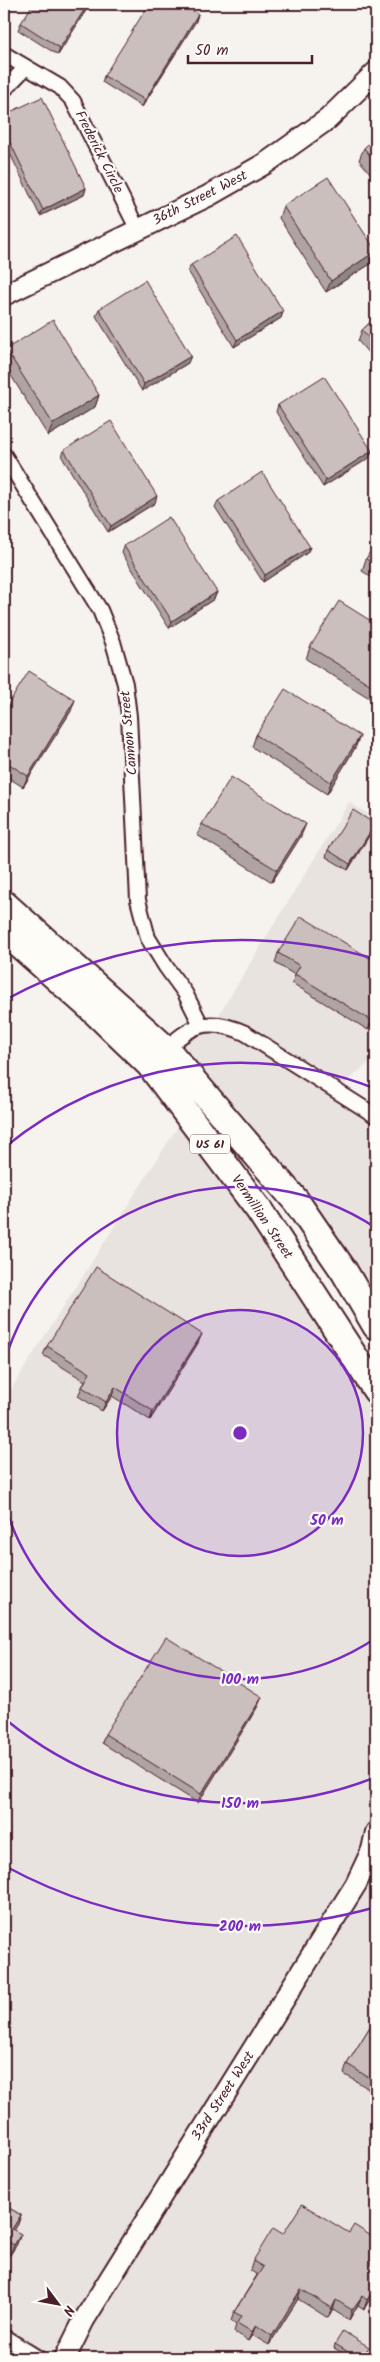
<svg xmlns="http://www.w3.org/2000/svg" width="380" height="2362" viewBox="0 0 380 2362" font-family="Kalam,sans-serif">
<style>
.built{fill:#e9e3e0}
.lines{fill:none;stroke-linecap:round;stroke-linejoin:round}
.street-casing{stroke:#4a1f2b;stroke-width:18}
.secondary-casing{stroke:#4a1f2b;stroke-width:24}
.highway-casing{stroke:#4a1f2b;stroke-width:30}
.street{stroke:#fdfcf7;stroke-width:14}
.secondary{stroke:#fdfcf7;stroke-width:20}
.highway{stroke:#fdfcf7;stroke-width:26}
.wall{fill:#afa4a3;stroke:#4a1f2b}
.shaded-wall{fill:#8e8685;stroke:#4a1f2b}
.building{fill:#cbbfbe;stroke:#4a1f2b}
.ring{fill:none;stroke:#7b2cbf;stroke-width:2.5}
.labels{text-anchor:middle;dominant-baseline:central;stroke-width:4.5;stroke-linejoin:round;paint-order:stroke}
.shield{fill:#fdfcf7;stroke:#806168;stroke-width:1}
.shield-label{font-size:12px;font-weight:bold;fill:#4a1f2b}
.street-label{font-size:14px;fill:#4a1f2b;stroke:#fdfcf7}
.centre{fill:#7b2cbf;stroke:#fdfcf7;stroke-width:2.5}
.ring-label{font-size:15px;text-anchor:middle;font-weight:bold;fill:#7b2cbf;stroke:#fdfcf7;stroke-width:4.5;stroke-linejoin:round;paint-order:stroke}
</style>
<rect width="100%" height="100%" fill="#f6f3ef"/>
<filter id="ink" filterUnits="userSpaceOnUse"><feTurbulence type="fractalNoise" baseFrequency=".02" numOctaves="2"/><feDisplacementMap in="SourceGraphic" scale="10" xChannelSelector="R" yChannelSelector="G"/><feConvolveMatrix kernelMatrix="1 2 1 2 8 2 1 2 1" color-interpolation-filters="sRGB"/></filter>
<g filter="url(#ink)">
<path class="built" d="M 349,802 L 376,819 L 376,1056 L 337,1091 L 376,1116 L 376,1326 L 166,1049 L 213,1024 Z
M 187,1112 L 376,1390 L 376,2358 L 4,2358 L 4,1400 Z"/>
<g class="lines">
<g class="street-casing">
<path id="street" d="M 4,54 L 26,67
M 4,90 L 26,67 L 60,87 L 73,101 L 138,230
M 4,455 L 100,610 L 113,642 L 125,684 L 129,716 L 138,900 L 148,938 L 166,967 L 185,993 L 201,1025
M 162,1053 C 190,1025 207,1016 245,1033 L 376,1116
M 4,2337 L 38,2358"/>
</g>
<g class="secondary-casing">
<path id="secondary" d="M 4,295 L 208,196 L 266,163 L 328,119 L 376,72
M 65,2358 L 84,2320 L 356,1884 L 372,1850 L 376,1832"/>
</g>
<g class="highway-casing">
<path id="highway" d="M 4,904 L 166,1049 L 296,1201 L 344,1271 L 376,1326
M 4,931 L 91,1008 L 150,1065 L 259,1210 L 376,1390"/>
</g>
<use href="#street" class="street"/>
<use href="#secondary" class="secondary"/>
<use href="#highway" class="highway"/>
</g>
<path class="wall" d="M 90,4 L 58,55 L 18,30 L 21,23 Z
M 198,14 L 196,21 L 142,107 L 102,82 L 104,76 Z
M 4,115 L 86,188 L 84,195 L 40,216 L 4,141 Z
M 376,137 L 376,180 L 359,160 L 364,148 Z
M 283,206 L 372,263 L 326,292 L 279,218 Z
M 191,265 L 283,311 L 281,318 L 234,347 L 188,271 Z
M 99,309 L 188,363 L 142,391 L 96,316 Z
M 376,317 L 376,362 L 358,341 L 362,330 Z
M 6,349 L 99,395 L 95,407 L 48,436 L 4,364 L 4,356 Z
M 278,405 L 369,458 L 323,487 L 276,412 Z
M 64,450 L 155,503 L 108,532 L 62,457 Z
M 218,501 L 310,547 L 307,553 L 263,582 L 215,507 Z
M 376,542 L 376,580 L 362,571 L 366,559 Z
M 124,546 L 217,592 L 214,599 L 169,628 L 122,553 Z
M 376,624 L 376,702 L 306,659 L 310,647 Z
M 4,711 L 71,711 L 23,787 L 4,775 Z
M 256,735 L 360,736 L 355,748 L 327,794 L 252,747 Z
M 202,824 L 301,836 L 272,882 L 197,835 Z
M 375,824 L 372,831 L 348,870 L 326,857 L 328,850 Z
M 278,953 L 376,962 L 376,1017 L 368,1030 L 292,983 L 295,975 L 275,963 Z
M 198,1343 L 150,1420 L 112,1396 L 102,1411 L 78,1396 L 82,1387 L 85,1381 L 43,1355 L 47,1346 Z
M 258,1706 L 198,1803 L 102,1743 L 105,1734 Z
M 376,2017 L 376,2089 L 374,2092 L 344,2074 L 347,2064 Z
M 4,2205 L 21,2215 L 18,2224 L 14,2230 L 17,2244 L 10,2255 L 4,2251 Z
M 253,2261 L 376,2289 L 364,2309 L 358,2305 L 349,2320 L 333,2310 L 328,2318 L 298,2299 L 269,2345 L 252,2335 L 248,2341 L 234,2332 L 236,2325 L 231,2321 L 234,2312 L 257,2275 L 250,2270 Z
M 335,2344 L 368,2350 L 363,2358 L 351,2358 L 334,2348 Z"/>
<path class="shaded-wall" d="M 88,4 L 90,4 L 58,55 L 60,48 Z
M 198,14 L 196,21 L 142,107 L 145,100 Z
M 86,188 L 84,195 L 40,216 L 43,210 Z
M 376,251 L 372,263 L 326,292 L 331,281 Z
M 283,311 L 281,318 L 234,347 L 237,340 Z
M 191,356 L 188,363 L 142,391 L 144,384 Z
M 99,395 L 95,407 L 48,436 L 53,424 Z
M 372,451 L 369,458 L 323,487 L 326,480 Z
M 157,496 L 155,503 L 108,532 L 111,526 Z
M 310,547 L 307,553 L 263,582 L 265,575 Z
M 217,592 L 214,599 L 169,628 L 172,621 Z
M 75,700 L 71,711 L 23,787 L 28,776 Z
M 360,736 L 355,748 L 327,794 L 331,782 Z
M 306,824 L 301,836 L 272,882 L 277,870 Z
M 375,824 L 372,831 L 348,870 L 350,864 Z
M 376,1013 L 376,1017 L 368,1030 L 372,1021 Z
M 202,1334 L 198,1343 L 150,1420 L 153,1411 Z
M 115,1387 L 112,1396 L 102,1411 L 106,1402 Z
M 262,1697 L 258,1706 L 198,1803 L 201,1794 Z
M 21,2215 L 18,2224 L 9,2239 L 12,2229 Z
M 21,2234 L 17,2244 L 10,2255 L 14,2245 Z
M 376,2285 L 376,2289 L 364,2309 L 367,2300 Z
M 301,2289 L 298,2299 L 269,2345 L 272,2336 Z
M 362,2296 L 358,2305 L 349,2320 L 352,2310 Z
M 336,2300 L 333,2310 L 328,2318 L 332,2308 Z
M 256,2325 L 252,2335 L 248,2341 L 252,2332 Z"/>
<path class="building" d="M 33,4 L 88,4 L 60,48 L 21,23 Z
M 149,4 L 181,4 L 198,14 L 145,100 L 104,76 Z
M 42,97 L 86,188 L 43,210 L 4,130 L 4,115 Z
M 376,137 L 376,163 L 364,148 Z
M 328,177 L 376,251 L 331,281 L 283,206 Z
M 237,236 L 283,311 L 237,340 L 191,265 Z
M 145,280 L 191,356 L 144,384 L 99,309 Z
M 376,317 L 376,346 L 362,330 Z
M 53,320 L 99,395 L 53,424 L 6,349 Z
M 324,376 L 372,451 L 326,480 L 278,405 Z
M 111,421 L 157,496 L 111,526 L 64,450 Z
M 262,472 L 310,547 L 265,575 L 218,501 Z
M 169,517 L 217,592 L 172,621 L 124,546 Z
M 376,542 L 376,565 L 366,559 Z
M 339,601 L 376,624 L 376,688 L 310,647 Z
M 29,671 L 75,700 L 28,776 L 4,761 L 4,711 Z
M 285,689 L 360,736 L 331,782 L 256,735 Z
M 231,777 L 306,824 L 277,870 L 202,824 Z
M 353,810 L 375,824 L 350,864 L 328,850 Z
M 301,916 L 376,962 L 376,1013 L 372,1021 L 295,974 L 300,966 L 278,953 Z
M 96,1267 L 202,1334 L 153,1411 L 115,1387 L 106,1402 L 82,1387 L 90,1373 L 47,1346 Z
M 166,1637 L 262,1697 L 201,1794 L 105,1734 Z
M 376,2017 L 376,2082 L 347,2064 Z
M 302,2204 L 349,2233 L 354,2225 L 376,2239 L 376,2285 L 367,2300 L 362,2296 L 352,2310 L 336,2300 L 332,2308 L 301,2289 L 272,2336 L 256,2325 L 252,2332 L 237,2323 L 241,2316 L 234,2312 L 263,2267 L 253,2261 L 273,2228 L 283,2234 Z
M 4,2205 L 21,2215 L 12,2229 L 21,2234 L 14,2245 L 5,2240 L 4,2242 Z
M 343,2331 L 369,2347 L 362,2358 L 358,2358 L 335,2344 Z"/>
</g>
<circle cx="240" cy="1433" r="123" fill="#7b2cbf" fill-opacity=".12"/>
<g class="ring">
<circle cx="240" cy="1433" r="123"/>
<path d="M376 1638A246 246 0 0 1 4 1503M4 1363A246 246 0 0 1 376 1228"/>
<path d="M376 1777A370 370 0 0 1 5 1719M5 1147A370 370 0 0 1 376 1089"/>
<path d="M376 1907A493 493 0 0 1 5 1866M5 1000A493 493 0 0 1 376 959"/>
</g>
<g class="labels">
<rect class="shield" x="190" y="1134.5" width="40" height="19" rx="4"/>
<g class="shield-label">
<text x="210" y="1144">US 61</text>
</g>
<g class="street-label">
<text transform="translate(99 152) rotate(63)">Frederick Circle</text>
<text transform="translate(200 198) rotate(-27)">36th Street West</text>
<text transform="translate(129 733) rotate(-95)">Cannon Street</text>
<text transform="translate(262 1217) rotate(56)">Vermillion Street</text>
<text transform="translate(223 2096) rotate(-57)">33rd Street West</text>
</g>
</g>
<circle cx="240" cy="1433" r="8" class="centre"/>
<g class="ring-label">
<text x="327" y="1525">50 m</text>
<text x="240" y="1684">100 m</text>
<text x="240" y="1808">150 m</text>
<text x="240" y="1931">200 m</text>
</g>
<rect width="380" height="2362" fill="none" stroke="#fdfcf7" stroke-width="20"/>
<rect x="10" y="10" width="360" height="2342" fill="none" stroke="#4a1f2b" stroke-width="2" filter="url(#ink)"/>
<g transform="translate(58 2304) rotate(122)" stroke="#fdfcf7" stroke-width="4" paint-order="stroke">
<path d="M0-4L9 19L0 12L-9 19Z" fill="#4a1f2b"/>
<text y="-8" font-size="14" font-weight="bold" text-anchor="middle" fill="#4a1f2b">N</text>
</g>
<path d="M188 55v8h124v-8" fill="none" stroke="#4a1f2b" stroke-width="2.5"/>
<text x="195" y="55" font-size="15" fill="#4a1f2b" stroke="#fdfcf7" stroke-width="4" paint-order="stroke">50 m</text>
</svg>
